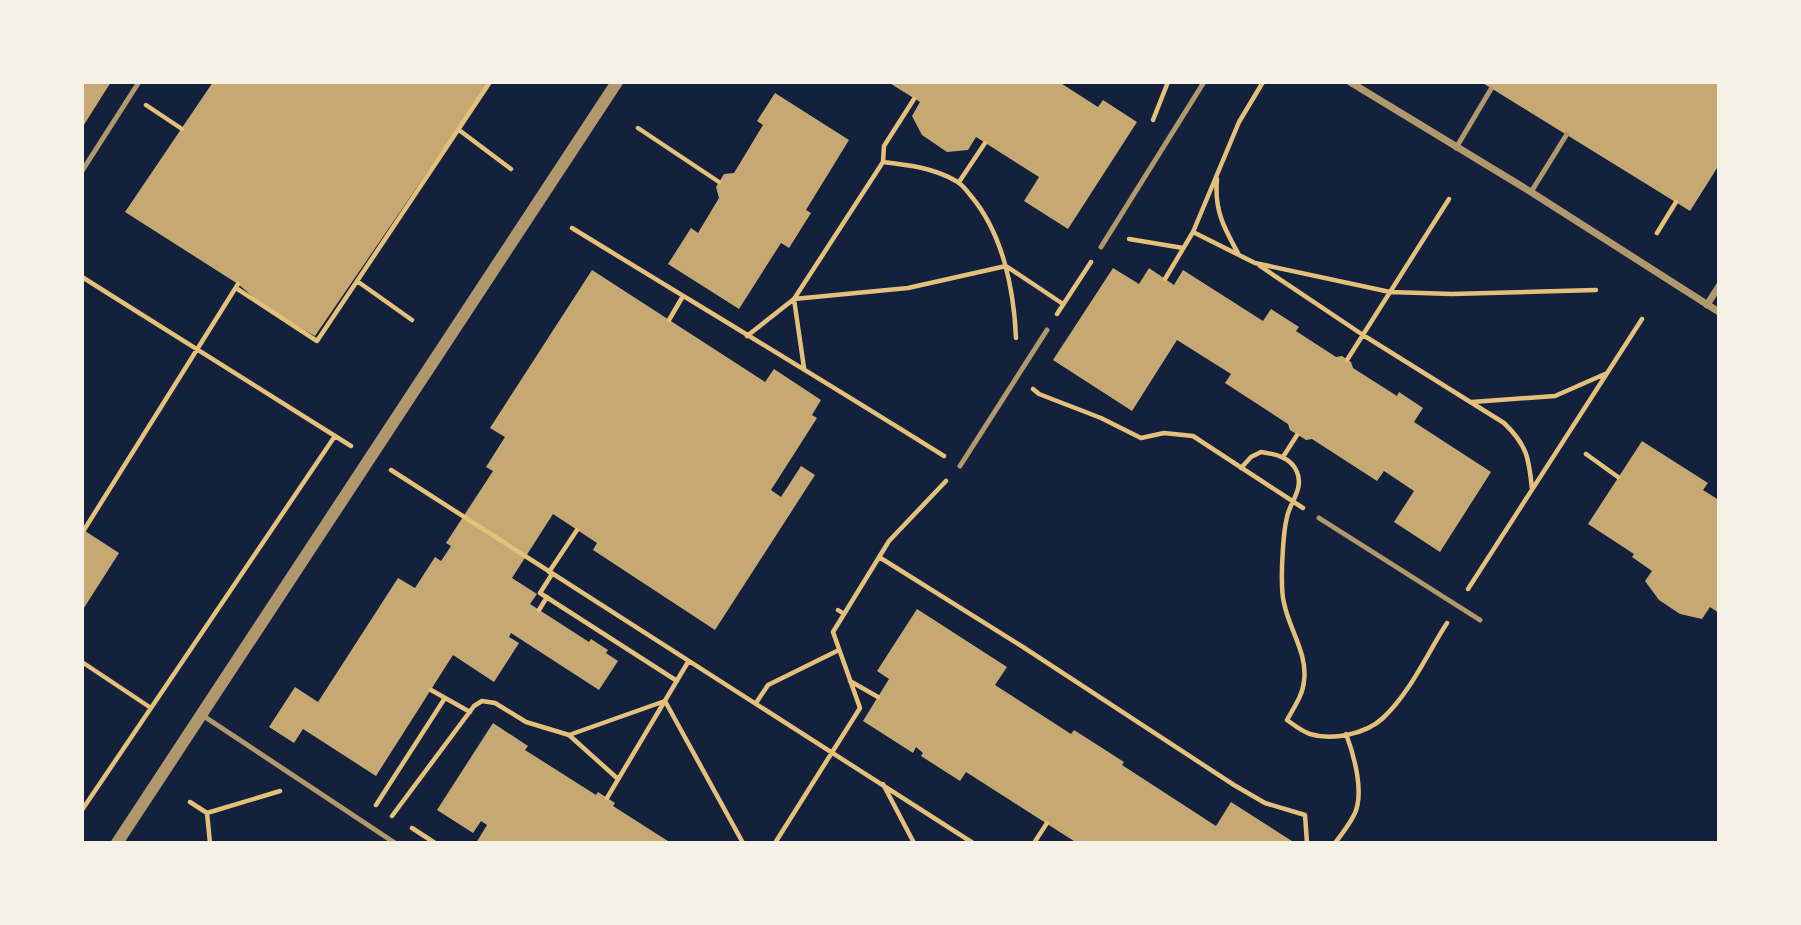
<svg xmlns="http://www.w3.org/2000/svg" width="1801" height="925" viewBox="0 0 1801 925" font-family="'IBM Plex Sans',sans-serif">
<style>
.building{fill:#c6a872}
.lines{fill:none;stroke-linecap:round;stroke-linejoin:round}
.path{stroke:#e5c07b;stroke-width:4.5}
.service{stroke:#b1986c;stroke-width:5}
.minor{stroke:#b1986c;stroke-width:7}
.tertiary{stroke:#b1986c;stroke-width:12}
</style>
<rect width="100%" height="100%" fill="#14213d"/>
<path class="building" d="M 82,82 L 111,82 L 82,128 Z
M 213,82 L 489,82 L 315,336 L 267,309 L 238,284 L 125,212 Z
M 888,82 L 1059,82 L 1098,107 L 1103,100 L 1137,122 L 1068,229 L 1024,201 L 1039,177 L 976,137 L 968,150 L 947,152 L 922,135 L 912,116 L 920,102 Z
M 1481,82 L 1719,82 L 1719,165 L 1690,211 Z
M 775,93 L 849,140 L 806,210 L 811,213 L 789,248 L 781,243 L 739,309 L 668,264 L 691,228 L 698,233 L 719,198 L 716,187 L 724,174 L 734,173 L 763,125 L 757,121 Z
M 1113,268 L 1139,284 L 1149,268 L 1174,285 L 1183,270 L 1263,321 L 1271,309 L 1299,327 L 1296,331 L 1336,357 L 1342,356 L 1351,362 L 1353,368 L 1397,396 L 1399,392 L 1423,408 L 1414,422 L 1491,472 L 1440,552 L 1394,522 L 1414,491 L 1384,471 L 1377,481 L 1312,439 L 1306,440 L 1290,430 L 1288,424 L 1225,383 L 1231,374 L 1177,340 L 1132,411 L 1053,360 Z
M 592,270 L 765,382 L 774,369 L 821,400 L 812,415 L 817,418 L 771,490 L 781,497 L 801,466 L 815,475 L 715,630 L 593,550 L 597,543 L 553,514 L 512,578 L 537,594 L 530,604 L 589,642 L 591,639 L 608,650 L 606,653 L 618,661 L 599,690 L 511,633 L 509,637 L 519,643 L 494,682 L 453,655 L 376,776 L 303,729 L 294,743 L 269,727 L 295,687 L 318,702 L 398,578 L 415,588 L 435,557 L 441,561 L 451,546 L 446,543 L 493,471 L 486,467 L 505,437 L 490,428 Z
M 1642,441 L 1708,483 L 1703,490 L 1719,500 L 1719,613 L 1710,607 L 1702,619 L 1680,614 L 1659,600 L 1645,581 L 1652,571 L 1632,557 L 1634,554 L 1588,524 Z
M 82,529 L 119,553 L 82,611 Z
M 917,609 L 1007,667 L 995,685 L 1071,734 L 1074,730 L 1124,762 L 1122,765 L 1216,826 L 1231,802 L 1295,843 L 1077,843 L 966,772 L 960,781 L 921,756 L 923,753 L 916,747 L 913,753 L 863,721 L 889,679 L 877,671 Z
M 493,723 L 528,746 L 525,750 L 596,795 L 598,792 L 615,803 L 613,806 L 671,843 L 476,843 L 487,825 L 481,821 L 473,833 L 437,810 Z"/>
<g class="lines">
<path class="path" d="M 1263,82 L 1239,122 L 1193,232 L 1255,263 L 1390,292 L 1452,294 L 1596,290
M 146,105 L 182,129
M 1153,120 L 1168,82
M 638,128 L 719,182
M 459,130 L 511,169
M 883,162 L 884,146 L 914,99
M 1217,179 C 1214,210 1224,228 1239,255
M 959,182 L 985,143
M 572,228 C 696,304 821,379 944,456
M 1657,233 L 1676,202
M 1129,239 L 1183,248
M 1260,266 L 1363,335 L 1504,423 C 1527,445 1529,458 1532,489
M 82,277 L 351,446
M 1165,279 L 1193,232
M 357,281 L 412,320
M 236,288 L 317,341 L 490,82
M 1057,314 L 1091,262
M 669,320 L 683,296
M 747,336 L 794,299 L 883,162 C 909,165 934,168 956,181 C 962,184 967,191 971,196 C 1003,234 1014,290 1016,338
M 1347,360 L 1449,199
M 804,368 L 794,299 L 908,288 L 1006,266 L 1063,304
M 1033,389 L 1039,394 L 1101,418 L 1141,438 L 1164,433 L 1193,436 L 1303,508
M 1472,402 L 1555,396 L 1605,374
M 1586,454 L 1618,477
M 1283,457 L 1297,435
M 1241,468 L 1251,457 L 1261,452 C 1275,454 1291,457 1297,472 C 1304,489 1290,502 1287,517 C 1283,533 1283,550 1282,566 C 1282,577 1281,592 1284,603 C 1289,629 1308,654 1304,681 C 1303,695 1294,707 1287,720 C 1294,725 1301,731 1310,734 C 1332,741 1366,734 1383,718 C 1410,693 1427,654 1447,623
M 391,470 L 973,843
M 84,530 L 238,284
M 879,557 L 1023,647 L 1234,785 L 1265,803 L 1305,815 L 1307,843
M 549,572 L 577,530
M 552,574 L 540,593 L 677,681
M 1468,589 L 1642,319
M 539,610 L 547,597
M 838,610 L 844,614
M 82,662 L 151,708
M 850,681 L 878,697
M 431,690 L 470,712
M 756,703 L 768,685 L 839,650
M 569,735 L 665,701 L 743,843
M 883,784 L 914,843
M 607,798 L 688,662
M 190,802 L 207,813 L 210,843
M 376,805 L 445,698
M 82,810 L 335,436
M 207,813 L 280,791
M 392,816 L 474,706 L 482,701 L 495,703 L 526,722 L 569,735 L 618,779
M 412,828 L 435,843
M 775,843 L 860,708 L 833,632 L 889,541 L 946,481
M 1034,843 L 1047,823
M 1335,843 C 1342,834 1349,825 1354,815 C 1365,794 1354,755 1346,734"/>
<path class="service" d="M 1456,148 L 1491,89
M 82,171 L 139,82
M 1531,192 L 1567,134
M 1101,247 L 1204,82
M 960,466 L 1047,330
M 1319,518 L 1480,620
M 202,715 L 395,843"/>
<path class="minor" d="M 1350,82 L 1531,192 L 1719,312
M 1707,305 L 1719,286"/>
<path class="tertiary" d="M 117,843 L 617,82"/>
</g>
<rect width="1801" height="925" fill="none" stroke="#f6f1e7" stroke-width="168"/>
</svg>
